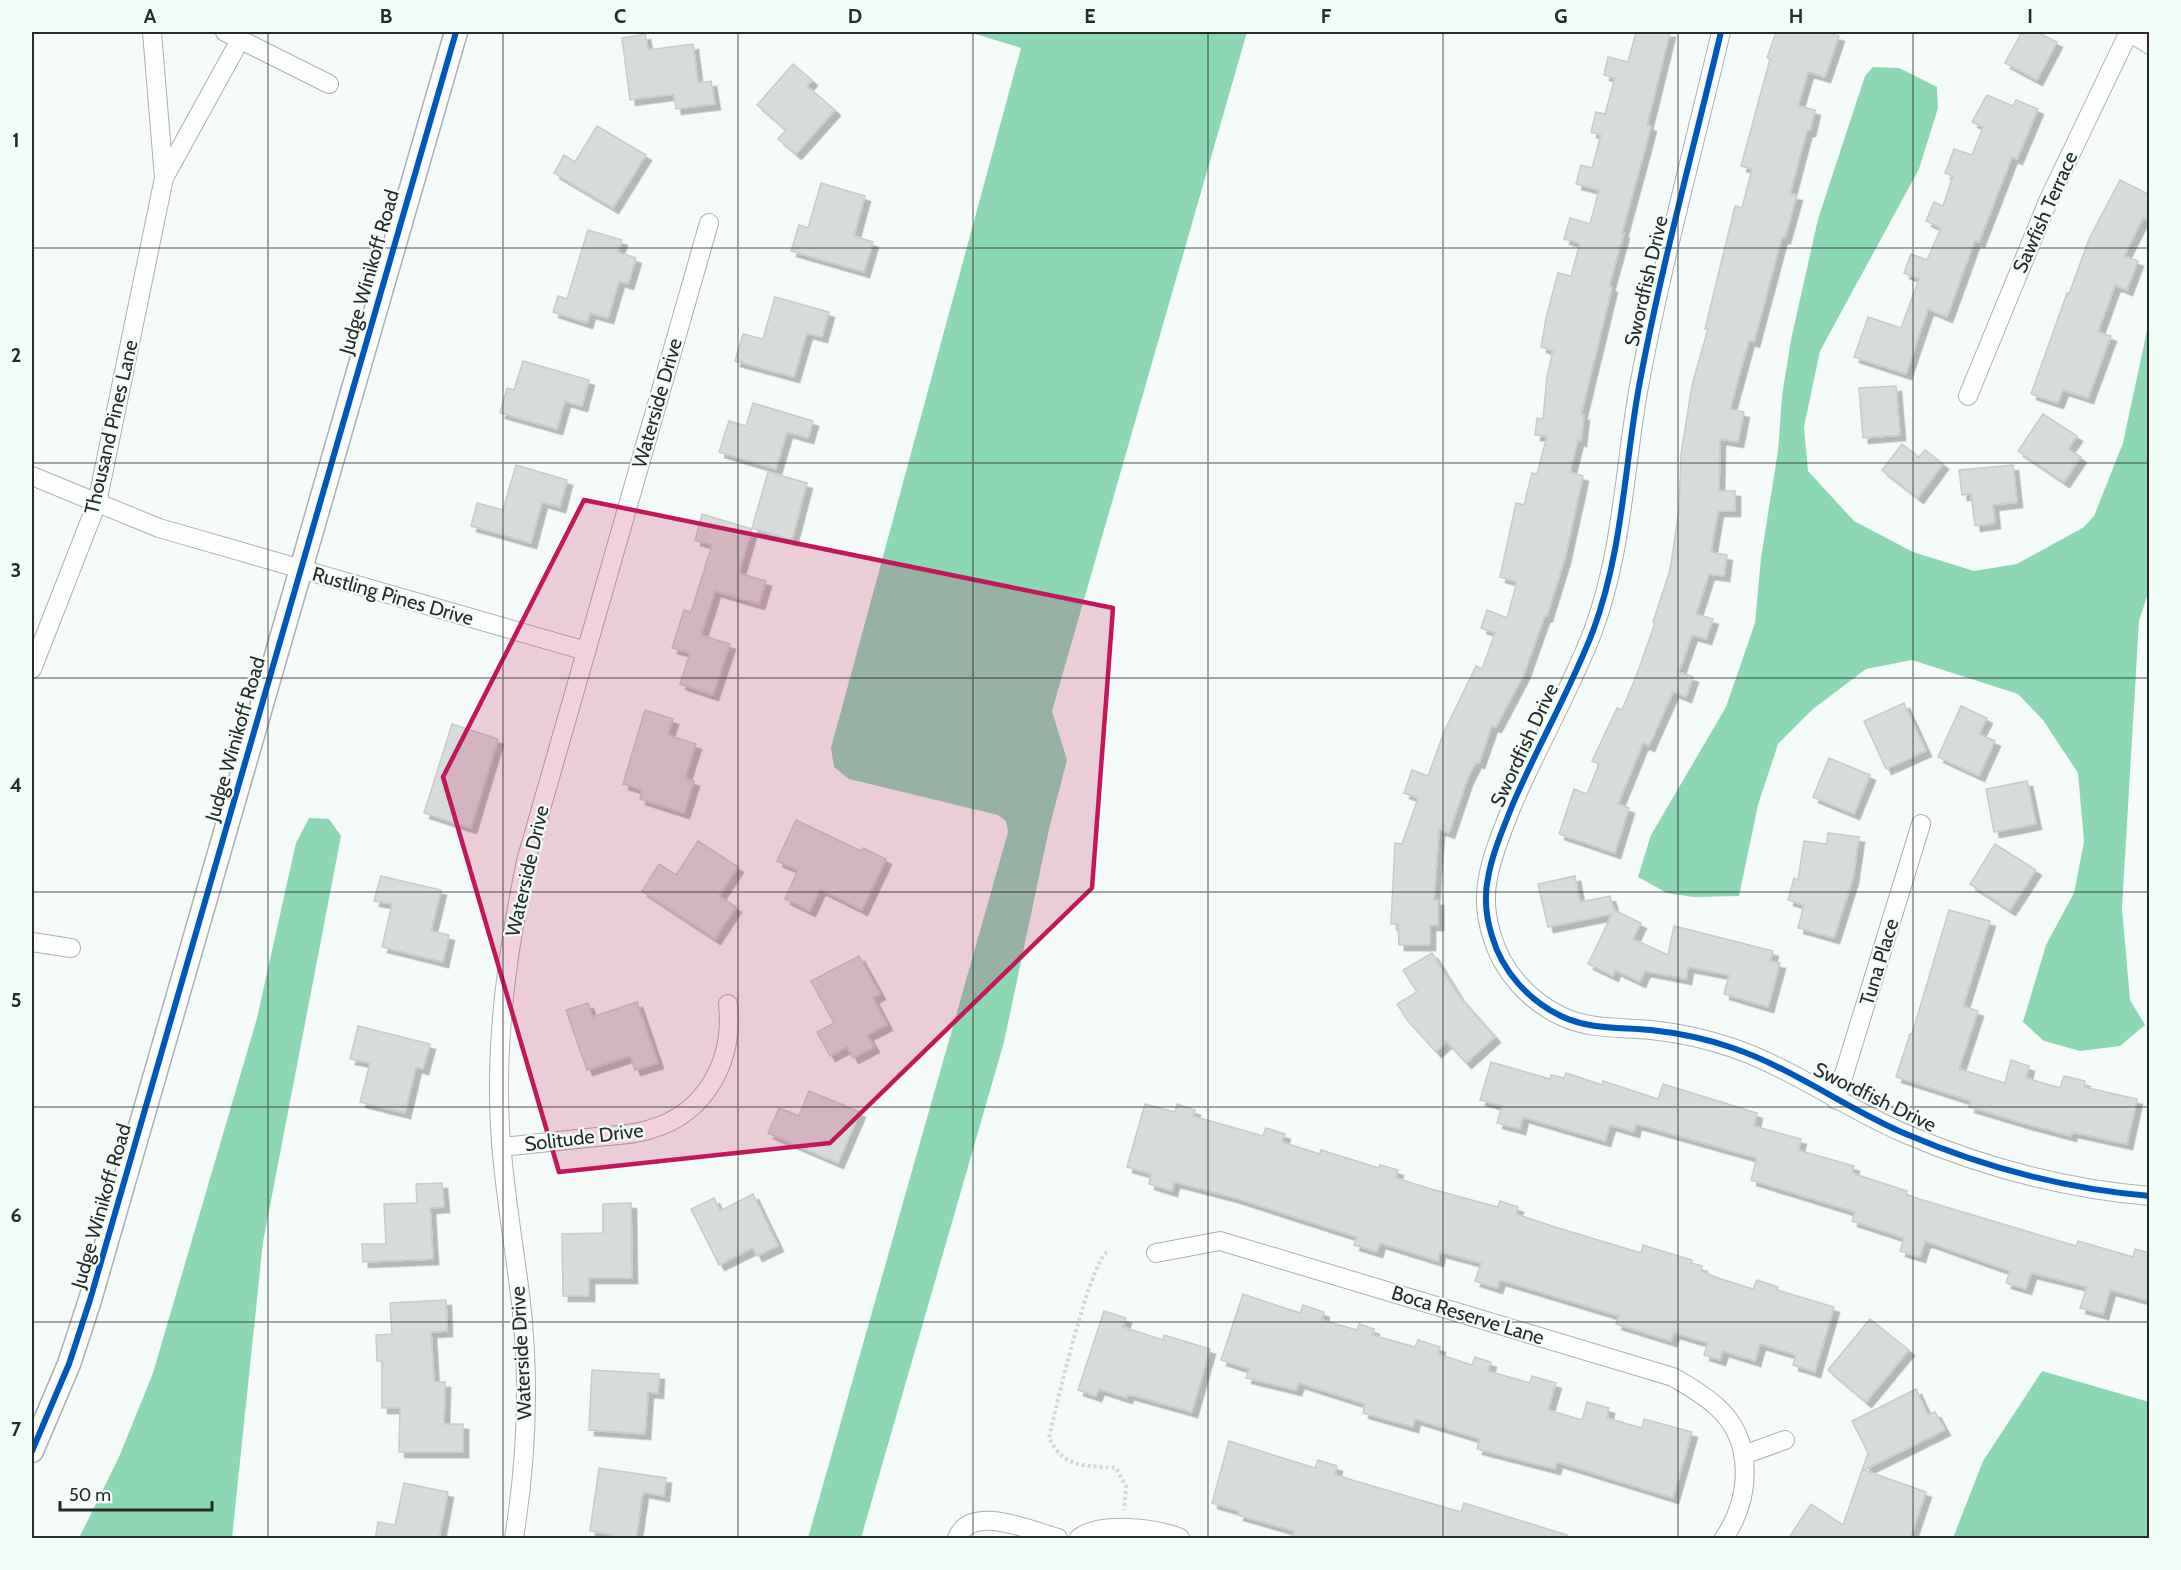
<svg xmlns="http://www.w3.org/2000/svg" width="2181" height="1570" viewBox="0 0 2181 1570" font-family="Cabin,sans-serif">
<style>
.water{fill:#8cd8b4}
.building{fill:#d7dcda;stroke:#c8cdca;stroke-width:1.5;filter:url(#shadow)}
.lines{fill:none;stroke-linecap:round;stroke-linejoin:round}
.minor-casing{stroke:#acb0ae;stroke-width:20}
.tertiary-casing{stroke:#acb0ae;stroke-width:25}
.path{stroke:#d5d8d6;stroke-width:4;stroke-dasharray:3 3;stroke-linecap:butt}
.minor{stroke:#fefefe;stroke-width:18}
.tertiary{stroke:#fefefe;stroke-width:22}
.cycleway-casing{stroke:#f3fdf7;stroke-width:10}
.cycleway{stroke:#0057b8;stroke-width:6}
.marked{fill:#c2185b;fill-opacity:0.2;stroke:#c2185b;stroke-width:4.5;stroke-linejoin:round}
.grid{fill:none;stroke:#272b29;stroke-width:1.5;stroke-opacity:0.55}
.labels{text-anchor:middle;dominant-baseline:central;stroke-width:4.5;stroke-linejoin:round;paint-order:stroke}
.street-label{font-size:20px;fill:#272b29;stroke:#f3fdf7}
.neatline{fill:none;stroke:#272b29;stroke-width:2}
.grid-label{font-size:20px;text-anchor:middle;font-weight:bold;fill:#272b29}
</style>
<defs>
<filter id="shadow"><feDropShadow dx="5.5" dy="5.5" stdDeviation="0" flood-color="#0004"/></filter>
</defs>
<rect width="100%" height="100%" fill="#f5fbf8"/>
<path class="water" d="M 969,32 L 1247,32 L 1052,711 L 1067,760 L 1049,829 L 1004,1042 L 861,1538 L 808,1538 L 1008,832 L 1006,821 L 998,815 L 849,779 L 834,767 L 831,748 L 1021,48 Z
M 1873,67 L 1899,68 L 1937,87 L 1938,108 L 1919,169 L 1820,351 L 1804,427 L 1808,471 L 1854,521 L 1913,552 L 1974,571 L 2017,564 L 2084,527 L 2094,516 L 2123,443 L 2149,321 L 2150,587 L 2139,621 L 2122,908 L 2130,1000 L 2145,1025 L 2120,1046 L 2080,1051 L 2044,1041 L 2023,1022 L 2046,945 L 2074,893 L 2084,842 L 2078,773 L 2043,720 L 2018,694 L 1912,660 L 1866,669 L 1813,709 L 1778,744 L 1758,805 L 1739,896 L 1693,897 L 1667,893 L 1638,877 L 1651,835 L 1726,707 L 1755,623 L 1761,558 L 1778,451 L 1782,396 L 1791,340 L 1818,219 L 1865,76 Z
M 309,818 L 329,819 L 341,836 L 263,1242 L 232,1538 L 79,1538 L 119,1457 L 153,1373 L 257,1018 L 296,843 Z
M 2042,1371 L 2149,1402 L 2149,1538 L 1953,1538 L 1983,1461 Z"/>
<path class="building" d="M 1636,32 L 1670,32 L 1647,125 L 1651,126 L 1645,149 L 1622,233 L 1624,233 L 1609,286 L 1612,287 L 1581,415 L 1584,415 L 1581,441 L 1578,440 L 1570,472 L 1583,476 L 1565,558 L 1547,616 L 1545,615 L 1524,674 L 1496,727 L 1492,726 L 1479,763 L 1476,762 L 1467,780 L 1449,833 L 1439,829 L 1434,900 L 1438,900 L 1438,925 L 1430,925 L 1430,945 L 1399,945 L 1398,924 L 1391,924 L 1395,843 L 1402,844 L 1418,798 L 1404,793 L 1412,770 L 1428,776 L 1444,732 L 1476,666 L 1482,669 L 1495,633 L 1481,628 L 1487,610 L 1507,618 L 1517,582 L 1500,577 L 1516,503 L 1524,505 L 1532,473 L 1537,474 L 1547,436 L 1535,435 L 1537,418 L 1543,419 L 1547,376 L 1553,351 L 1541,347 L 1546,318 L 1558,273 L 1571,276 L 1580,243 L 1564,239 L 1570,218 L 1590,224 L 1599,190 L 1576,184 L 1581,165 L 1592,168 L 1601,135 L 1591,132 L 1596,112 L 1605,114 L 1615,78 L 1604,75 L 1608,57 L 1628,62 Z
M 1776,32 L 1825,32 L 1839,36 L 1825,77 L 1808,72 L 1798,106 L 1815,110 L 1810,131 L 1807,130 L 1790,194 L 1797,195 L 1785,238 L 1782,237 L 1754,342 L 1749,340 L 1730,409 L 1744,412 L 1738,442 L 1720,439 L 1719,491 L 1735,491 L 1735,511 L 1718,511 L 1711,552 L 1727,555 L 1724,576 L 1709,574 L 1696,614 L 1713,619 L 1706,639 L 1692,635 L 1679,672 L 1693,677 L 1686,697 L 1673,692 L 1649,746 L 1643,743 L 1618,804 L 1629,808 L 1615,853 L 1559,834 L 1574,789 L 1587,794 L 1599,764 L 1592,761 L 1617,708 L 1622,710 L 1637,674 L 1655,623 L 1653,622 L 1670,570 L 1679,510 L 1681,454 L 1692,385 L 1708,329 L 1705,329 L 1735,206 L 1742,208 L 1752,169 L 1741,166 L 1770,59 L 1767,58 Z
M 2022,32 L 2037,32 L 2057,42 L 2037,80 L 2005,63 Z
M 645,34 L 648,50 L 693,44 L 698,83 L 711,81 L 715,104 L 676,109 L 674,94 L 630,100 L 622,38 Z
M 793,64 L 812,80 L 807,86 L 835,110 L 796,154 L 778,139 L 786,130 L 757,105 Z
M 1987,95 L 2013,106 L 2016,100 L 2038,109 L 2017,159 L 2012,157 L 1979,242 L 1975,240 L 1947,317 L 1928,309 L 1906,374 L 1854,357 L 1868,317 L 1901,328 L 1919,279 L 1904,273 L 1911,254 L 1927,260 L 1941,228 L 1926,221 L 1934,202 L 1943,206 L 1953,176 L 1945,173 L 1954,149 L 1972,155 L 1983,127 L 1972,122 Z
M 597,126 L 646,155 L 613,208 L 554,173 L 564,155 L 575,162 Z
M 2120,180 L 2150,195 L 2150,221 L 2143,218 L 2124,256 L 2138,261 L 2127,290 L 2115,285 L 2098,332 L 2111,336 L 2088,398 L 2063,390 L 2058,403 L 2031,394 L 2067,293 L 2069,294 L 2089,239 Z
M 821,183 L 865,196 L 854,236 L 873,242 L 864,272 L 791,251 L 799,225 L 808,228 Z
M 588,230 L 622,240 L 618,252 L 636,258 L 628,284 L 619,281 L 608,318 L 590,313 L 587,323 L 553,312 L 558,296 L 567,299 Z
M 775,297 L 829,312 L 822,337 L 807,333 L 794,377 L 735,361 L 743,334 L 763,339 Z
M 523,361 L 589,380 L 582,406 L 565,401 L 557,429 L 500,413 L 507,388 L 514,390 Z
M 1896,386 L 1900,435 L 1863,438 L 1859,388 Z
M 753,403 L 813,421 L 808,438 L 787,432 L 776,469 L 719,452 L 729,421 L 746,426 Z
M 2043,414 L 2077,436 L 2068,449 L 2081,457 L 2064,482 L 2018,451 Z
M 1902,444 L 1919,457 L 1925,450 L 1943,464 L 1918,498 L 1882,470 Z
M 516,465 L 567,480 L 560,507 L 542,502 L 531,543 L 471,526 L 477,503 L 503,510 Z
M 2013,465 L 2017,502 L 1993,505 L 1995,523 L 1975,526 L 1971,494 L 1962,495 L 1959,470 Z
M 768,472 L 807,483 L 792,540 L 752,528 Z
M 702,514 L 752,529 L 739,573 L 766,581 L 759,604 L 715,591 L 701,635 L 730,644 L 713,695 L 680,684 L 690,653 L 672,648 L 684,610 L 691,612 L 712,545 L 695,540 Z
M 1904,703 L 1926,751 L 1886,769 L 1864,721 Z
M 1961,706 L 1987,718 L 1979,734 L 1995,741 L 1979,776 L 1938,757 Z
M 645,710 L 673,719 L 668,735 L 696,744 L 685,778 L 694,781 L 684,813 L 640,799 L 642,790 L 623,784 Z
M 452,724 L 498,739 L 471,828 L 424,813 Z
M 1829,758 L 1870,775 L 1854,814 L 1813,797 Z
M 2027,781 L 2036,824 L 1994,832 L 1986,789 Z
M 796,820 L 861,851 L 863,848 L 886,859 L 862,910 L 820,889 L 810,911 L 785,899 L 798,870 L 777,861 Z
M 1828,833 L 1859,837 L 1853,878 L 1834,938 L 1798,928 L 1804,905 L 1788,900 L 1794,878 L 1798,880 L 1804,841 L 1827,844 Z
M 698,841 L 738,867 L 719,896 L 736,907 L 715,939 L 642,891 L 659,864 L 676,875 Z
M 1995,844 L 2036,870 L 2010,910 L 1970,884 Z
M 381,876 L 441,890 L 431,931 L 449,935 L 443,962 L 382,947 L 392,904 L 374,901 Z
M 1575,876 L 1580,902 L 1610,896 L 1614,910 L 1641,923 L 1633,939 L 1668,955 L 1674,926 L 1773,951 L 1770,961 L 1780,963 L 1768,1007 L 1724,994 L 1729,975 L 1688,967 L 1686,979 L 1645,971 L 1640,982 L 1615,970 L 1613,976 L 1588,964 L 1612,914 L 1548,927 L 1538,884 Z
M 1949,910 L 1990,921 L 1963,1006 L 1978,1011 L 1959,1069 L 2005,1083 L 2011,1060 L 2029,1066 L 2026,1078 L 2060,1088 L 2064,1076 L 2085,1081 L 2084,1087 L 2137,1099 L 2127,1144 L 2072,1132 L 2071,1136 L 2026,1124 L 1969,1107 L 1971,1101 L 1896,1077 L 1910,1034 L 1912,1034 Z
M 1432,953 L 1459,996 L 1495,1037 L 1466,1063 L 1447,1042 L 1436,1052 L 1408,1021 L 1397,1004 L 1417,992 L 1403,970 Z
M 859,956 L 880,994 L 873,998 L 887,1025 L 867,1035 L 874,1047 L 853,1058 L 847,1047 L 830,1056 L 817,1032 L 834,1023 L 811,981 Z
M 637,1002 L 658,1063 L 635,1070 L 630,1056 L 587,1070 L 566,1010 L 588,1003 L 592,1017 Z
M 358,1026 L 430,1044 L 423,1069 L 416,1067 L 405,1113 L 360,1102 L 370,1063 L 350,1059 Z
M 1491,1062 L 1550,1079 L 1551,1075 L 1564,1078 L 1566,1073 L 1602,1085 L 1603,1081 L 1658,1099 L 1663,1084 L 1757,1113 L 1754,1126 L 1801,1139 L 1798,1150 L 1854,1166 L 1852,1173 L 1907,1191 L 1906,1195 L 2076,1246 L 2078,1241 L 2133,1257 L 2135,1249 L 2150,1253 L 2150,1301 L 2110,1290 L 2103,1314 L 2080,1308 L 2087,1287 L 2031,1273 L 2026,1289 L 2006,1283 L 2010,1271 L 1925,1241 L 1920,1257 L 1900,1251 L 1904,1238 L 1852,1221 L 1855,1212 L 1751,1180 L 1757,1158 L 1636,1124 L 1634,1132 L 1610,1125 L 1605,1141 L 1523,1117 L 1520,1129 L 1497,1123 L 1502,1106 L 1480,1100 Z
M 809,1091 L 860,1112 L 838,1163 L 768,1133 L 779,1108 L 799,1116 Z
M 1145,1104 L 1175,1112 L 1177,1104 L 1195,1110 L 1193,1116 L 1263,1136 L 1266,1128 L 1285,1134 L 1282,1142 L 1320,1154 L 1321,1150 L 1379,1168 L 1380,1165 L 1398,1170 L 1396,1178 L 1431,1189 L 1498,1207 L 1500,1201 L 1518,1207 L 1516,1214 L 1555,1227 L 1641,1253 L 1643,1245 L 1662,1251 L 1692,1260 L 1691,1263 L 1702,1266 L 1701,1271 L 1718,1278 L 1753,1289 L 1757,1280 L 1778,1287 L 1777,1290 L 1834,1307 L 1815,1372 L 1793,1365 L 1796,1355 L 1760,1344 L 1755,1361 L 1723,1351 L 1720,1360 L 1704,1355 L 1708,1343 L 1674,1333 L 1671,1341 L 1616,1324 L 1619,1316 L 1500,1280 L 1497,1288 L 1475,1281 L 1481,1263 L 1440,1252 L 1438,1261 L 1380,1243 L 1377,1252 L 1354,1245 L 1357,1237 L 1232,1197 L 1174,1182 L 1172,1191 L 1149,1184 L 1151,1174 L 1127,1167 Z
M 442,1183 L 444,1207 L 430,1208 L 433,1259 L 363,1262 L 362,1244 L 386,1244 L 384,1204 L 417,1203 L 416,1184 Z
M 753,1194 L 778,1246 L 757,1256 L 753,1248 L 719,1265 L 691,1209 L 714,1198 L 720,1211 Z
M 631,1203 L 632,1278 L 589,1278 L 589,1296 L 563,1296 L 562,1234 L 603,1233 L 603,1204 Z
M 1243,1294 L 1300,1313 L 1303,1305 L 1324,1312 L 1322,1320 L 1357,1330 L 1359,1324 L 1374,1329 L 1372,1335 L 1415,1347 L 1418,1340 L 1440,1347 L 1438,1354 L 1472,1365 L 1475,1357 L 1491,1362 L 1488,1371 L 1530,1383 L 1532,1376 L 1556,1383 L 1548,1410 L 1582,1420 L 1587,1402 L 1609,1408 L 1607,1418 L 1642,1428 L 1644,1419 L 1692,1432 L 1673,1498 L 1557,1462 L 1555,1469 L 1477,1449 L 1480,1439 L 1415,1419 L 1413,1427 L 1363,1413 L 1365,1404 L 1299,1383 L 1296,1390 L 1246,1378 L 1249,1369 L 1221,1360 Z
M 446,1300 L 447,1331 L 431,1332 L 434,1382 L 445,1382 L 444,1424 L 463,1424 L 463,1452 L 399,1452 L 400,1408 L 382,1408 L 382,1361 L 377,1361 L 376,1335 L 392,1334 L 390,1303 Z
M 1104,1311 L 1126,1318 L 1123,1327 L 1163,1340 L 1164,1335 L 1210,1349 L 1192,1412 L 1128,1394 L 1127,1398 L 1099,1389 L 1096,1396 L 1078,1390 Z
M 1870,1319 L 1909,1350 L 1866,1402 L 1828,1370 Z
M 592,1370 L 659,1374 L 658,1393 L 648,1392 L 645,1434 L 589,1430 Z
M 1916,1389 L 1928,1415 L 1935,1412 L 1945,1430 L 1864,1470 L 1926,1492 L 1910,1539 L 1788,1539 L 1811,1504 L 1843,1525 L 1868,1453 L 1852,1421 Z
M 1229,1441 L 1315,1468 L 1318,1460 L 1337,1466 L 1335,1475 L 1461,1512 L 1464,1503 L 1567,1535 L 1566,1539 L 1292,1539 L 1294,1531 L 1238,1515 L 1239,1511 L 1212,1503 Z
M 599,1468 L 666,1478 L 664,1496 L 643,1492 L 636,1539 L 613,1539 L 613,1535 L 590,1531 Z
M 404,1483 L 448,1492 L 439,1539 L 375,1539 L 378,1522 L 395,1525 Z"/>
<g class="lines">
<g class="minor-casing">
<path id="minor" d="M 152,32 L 164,178 L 240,40
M 225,32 L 329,84
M 1721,32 C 1693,151 1660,271 1638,392 C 1624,473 1622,553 1593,631 C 1570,691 1537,747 1512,806 C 1503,829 1492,854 1488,878 C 1484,897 1486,917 1492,936 C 1502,971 1528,1000 1561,1016 C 1590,1030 1620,1027 1651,1030 C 1679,1033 1707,1039 1733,1048 C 1794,1069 1847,1109 1906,1134 C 1983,1167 2066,1189 2150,1196
M 2129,32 L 2150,45
M 1968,396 L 2049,199 L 2129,32
M 32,476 L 159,528 L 586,651
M 32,669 L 97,503 L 164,178
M 32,942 L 71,948
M 1836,1100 L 1921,824
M 501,1147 C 533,1144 565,1140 597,1137 C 615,1135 634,1135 651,1129 C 707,1113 734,1059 728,1004
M 1156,1253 L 1220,1241 L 1673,1377 C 1688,1386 1703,1394 1716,1406 C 1755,1440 1751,1498 1724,1538
M 1743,1455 L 1785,1440
M 514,1538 C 527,1458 530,1375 520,1294 C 513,1238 503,1184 500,1127 C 495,1037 508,949 526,861 L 709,223
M 957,1538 C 971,1503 1032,1531 1058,1538
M 1079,1538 C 1100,1521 1157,1528 1180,1538"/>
</g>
<g class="tertiary-casing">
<path id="tertiary" d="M 32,1451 L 69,1364 L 90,1300 L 456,32"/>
</g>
<path class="path" d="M 1107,1252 C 1090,1262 1055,1410 1049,1438 C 1064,1469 1085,1465 1116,1468 L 1126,1486 L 1124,1510"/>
<use href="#minor" class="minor"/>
<use href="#tertiary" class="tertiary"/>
<g class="cycleway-casing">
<path id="cycleway" d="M 1721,32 C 1693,151 1660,271 1638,392 C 1624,473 1622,553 1593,631 C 1570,691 1537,747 1512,806 C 1503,829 1492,854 1488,878 C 1484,897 1486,917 1492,936 C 1502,971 1528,1000 1561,1016 C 1590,1030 1620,1027 1651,1030 C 1679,1033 1707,1039 1733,1048 C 1794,1069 1847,1109 1906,1134 C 1983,1167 2066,1189 2150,1196
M 32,1451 L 69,1364 L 90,1300 L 456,32"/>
</g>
<use href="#cycleway" class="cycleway"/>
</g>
<path class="marked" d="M 584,500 L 1113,608 L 1092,888 L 830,1143 L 559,1172 L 443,777 Z"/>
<path class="grid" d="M 268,32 L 268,1538M 503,32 L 503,1538M 738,32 L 738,1538M 973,32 L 973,1538M 1208,32 L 1208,1538M 1443,32 L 1443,1538M 1678,32 L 1678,1538M 1913,32 L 1913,1538M 32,248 L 2150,248M 32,463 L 2150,463M 32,678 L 2150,678M 32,892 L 2150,892M 32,1107 L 2150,1107M 32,1322 L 2150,1322"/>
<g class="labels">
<g class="street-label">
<text transform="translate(2045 212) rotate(-66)">Sawfish Terrace</text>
<text transform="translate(369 272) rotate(-74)">Judge Winikoff Road</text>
<text transform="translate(1646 281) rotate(-77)">Swordfish Drive</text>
<text transform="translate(657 403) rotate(-74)">Waterside Drive</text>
<text transform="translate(111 427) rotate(-77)">Thousand Pines Lane</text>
<text transform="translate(393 596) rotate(16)">Rustling Pines Drive</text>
<text transform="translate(235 739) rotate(-74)">Judge Winikoff Road</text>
<text transform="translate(1524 745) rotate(-65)">Swordfish Drive</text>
<text transform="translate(527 871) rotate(-77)">Waterside Drive</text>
<text transform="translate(1879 962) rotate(-73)">Tuna Place</text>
<text transform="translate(1875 1097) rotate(26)">Swordfish Drive</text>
<text transform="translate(584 1137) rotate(-7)">Solitude Drive</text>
<text transform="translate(101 1206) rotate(-74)">Judge Winikoff Road</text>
<text transform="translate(1468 1315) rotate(17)">Boca Reserve Lane</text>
<text transform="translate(521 1353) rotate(-93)">Waterside Drive</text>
</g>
</g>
<rect width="2181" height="1570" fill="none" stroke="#f3fdf7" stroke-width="66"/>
<path d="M60 1501v9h152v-9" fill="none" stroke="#272b29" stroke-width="3"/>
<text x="69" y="1501" font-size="18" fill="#272b29" stroke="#f3fdf7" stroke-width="4.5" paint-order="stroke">50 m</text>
<rect x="33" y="33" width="2115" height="1504" class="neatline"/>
<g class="grid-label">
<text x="150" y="23">A</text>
<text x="386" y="23">B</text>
<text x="620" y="23">C</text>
<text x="855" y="23">D</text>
<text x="1090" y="23">E</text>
<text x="1326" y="23">F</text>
<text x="1561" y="23">G</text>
<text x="1796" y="23">H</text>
<text x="2030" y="23">I</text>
<text x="16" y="147">1</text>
<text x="16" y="362">2</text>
<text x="16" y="577">3</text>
<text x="16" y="792">4</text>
<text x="16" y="1007">5</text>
<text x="16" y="1222">6</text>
<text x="16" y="1436">7</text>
</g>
</svg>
